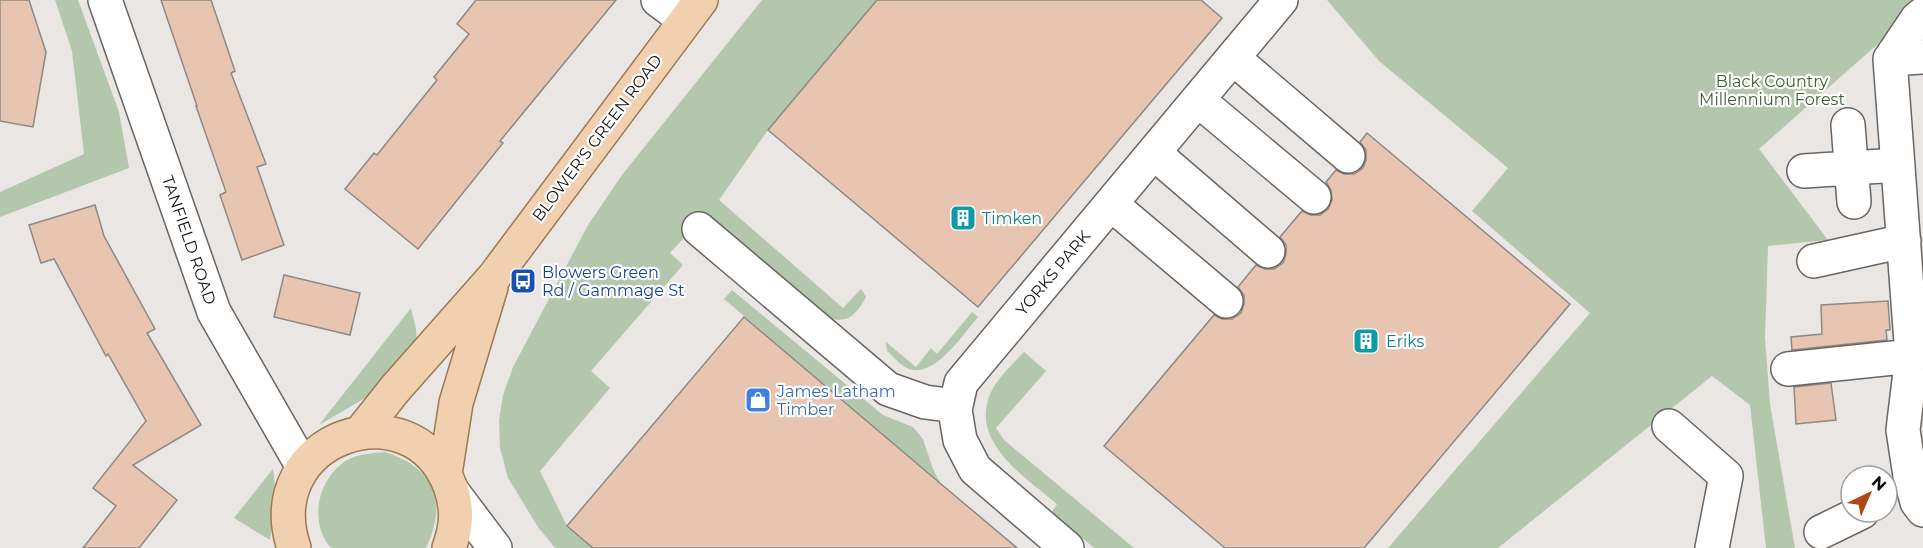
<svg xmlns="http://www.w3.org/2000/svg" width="1923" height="548" viewBox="0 0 1923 548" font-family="Montserrat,sans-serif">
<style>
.green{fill:#b3c7ad}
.building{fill:#e8c5b0;stroke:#8d8986;stroke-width:1.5}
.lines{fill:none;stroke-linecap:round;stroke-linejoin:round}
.minor-casing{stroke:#696562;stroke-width:36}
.major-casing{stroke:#9c7955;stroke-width:36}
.minor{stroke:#fff;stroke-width:33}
.major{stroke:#f1d0b0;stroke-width:33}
.labels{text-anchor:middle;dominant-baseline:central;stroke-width:4.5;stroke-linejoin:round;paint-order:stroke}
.park-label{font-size:16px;fill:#3d5e31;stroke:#fff}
.street-label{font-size:16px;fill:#11100f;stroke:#fff}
.culture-label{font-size:16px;fill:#0d838f;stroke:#fff;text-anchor:start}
.transit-label{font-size:16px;fill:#164399;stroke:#fff;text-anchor:start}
.shop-label{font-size:16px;fill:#366cbe;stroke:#fff;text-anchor:start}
</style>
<rect width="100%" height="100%" fill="#eae6e3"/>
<path class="green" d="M 55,0 L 78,0 L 119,112 L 129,168 L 0,217 L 0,192 L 84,154 L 72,51 Z
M 762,0 L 877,0 L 768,130 L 719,200 L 843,308 L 861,289 L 866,297 C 854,319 845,325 821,315 L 705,215 L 670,253 L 683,265 L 591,371 L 610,388 L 540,471 L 567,526 L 593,548 L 555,548 L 538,527 L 508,478 L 500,448 L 499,420 L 503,395 L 513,367 L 588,225 L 622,175 Z
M 1327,0 L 1923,0 L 1923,4 L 1759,149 L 1828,240 L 1768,246 L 1765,338 L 1770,404 L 1795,548 L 1766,548 L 1750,405 L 1712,376 L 1498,548 L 1388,548 L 1590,313 L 1472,211 L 1508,168 L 1379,61 Z
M 732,290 L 883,415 L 913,427 L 923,439 L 933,469 L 941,484 L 724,299 Z
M 411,308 L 416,329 L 417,345 L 372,394 L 319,425 Z
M 972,312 L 978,317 C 963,334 932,383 905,367 C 898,363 893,356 887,351 L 886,342 L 916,367 L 931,348 L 937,354 Z
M 1024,352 L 1046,371 L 996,428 L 1004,440 L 1134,548 L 1094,548 L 1052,512 L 1057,504 C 1026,478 972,444 989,397 C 995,380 1012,365 1024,352 Z
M 385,452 C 433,467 448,500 427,546 L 425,548 L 331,548 C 308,522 318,478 347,460 C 359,454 372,453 385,452 Z
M 273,469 L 276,495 L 270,540 L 234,518 Z"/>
<path class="building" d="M 0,0 L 29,0 L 46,52 L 33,127 L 0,121 Z
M 161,0 L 211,0 L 235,71 L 231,73 L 266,164 L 257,167 L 284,245 L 242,260 L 220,195 L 226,192 L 196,106 L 197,106 Z
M 476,0 L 616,0 L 500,141 L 503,143 L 418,249 L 345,189 L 374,153 L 377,155 L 437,80 L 434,77 L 469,34 L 457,24 Z
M 877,0 L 1201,0 L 1222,18 L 978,307 L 768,130 Z
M 1367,133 L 1570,304 L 1364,548 L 1225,548 L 1104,446 L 1214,315 L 1222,319 L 1232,319 L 1241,313 L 1244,304 L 1244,295 L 1238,287 L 1256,265 L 1265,269 L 1274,269 L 1283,263 L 1286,254 L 1286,245 L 1280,237 L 1302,211 L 1311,215 L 1320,215 L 1328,209 L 1332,200 L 1331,190 L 1326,182 L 1336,170 L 1344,174 L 1354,174 L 1363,168 L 1366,160 L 1366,150 L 1360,142 Z
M 95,205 L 104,236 L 155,329 L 147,333 L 201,425 L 133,465 L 177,500 L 139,548 L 83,548 L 116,506 L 93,488 L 146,421 L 108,354 L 106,356 L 54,259 L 41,263 L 29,225 Z
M 284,275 L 360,293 L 350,335 L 274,317 Z
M 1888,301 L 1890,330 L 1886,330 L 1887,340 L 1792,350 L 1791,337 L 1822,334 L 1821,305 Z
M 744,317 L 941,484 L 1017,548 L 593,548 L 567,526 Z
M 1831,383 L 1836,420 L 1796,424 L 1794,387 Z"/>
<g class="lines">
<g class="minor-casing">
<path id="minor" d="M 105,0 L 214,312 L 303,467
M 658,0 L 685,20
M 1923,14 L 1917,19 L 1890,59 L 1912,356 L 1903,430 L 1910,476 L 1917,502 L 1923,510
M 1233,58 L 1348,156
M 1890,59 L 1923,57
M 1198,100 L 1314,197
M 1848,125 L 1854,202
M 1154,153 L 1268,251
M 1804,171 L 1898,165
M 1111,204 L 1226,301
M 699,229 L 888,389 L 925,402 L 956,406
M 1814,261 L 1904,241
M 1788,369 L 1912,356
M 1669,426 L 1726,476 L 1712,548
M 452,491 L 495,548
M 1821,532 L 1862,512
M 1067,548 L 975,469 L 960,440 L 955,410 L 961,383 L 1281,0"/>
</g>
<g class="major-casing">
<path id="major" d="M 360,433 L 395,389 L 494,277 L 701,0
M 445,474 L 456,403 L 491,287
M 294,548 C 257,437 412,385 450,486 C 458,508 457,526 449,548"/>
</g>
<use href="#minor" class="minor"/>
<use href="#major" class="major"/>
</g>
<defs>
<g id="building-square" transform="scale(1.35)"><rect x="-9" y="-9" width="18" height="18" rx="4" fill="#0f9aa8" stroke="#fff"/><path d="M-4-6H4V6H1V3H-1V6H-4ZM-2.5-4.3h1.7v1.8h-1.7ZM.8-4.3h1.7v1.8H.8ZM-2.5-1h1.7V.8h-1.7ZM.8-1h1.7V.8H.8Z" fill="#fff"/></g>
<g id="bus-square" transform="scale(1.35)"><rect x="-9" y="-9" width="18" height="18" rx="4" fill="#1a4fb4" stroke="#fff"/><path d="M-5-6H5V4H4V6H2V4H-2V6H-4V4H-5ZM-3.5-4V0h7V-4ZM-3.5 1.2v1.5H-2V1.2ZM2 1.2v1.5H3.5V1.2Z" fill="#fff"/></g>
<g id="shop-square" transform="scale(1.35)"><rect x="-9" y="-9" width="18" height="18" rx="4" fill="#3f7fe0" stroke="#fff"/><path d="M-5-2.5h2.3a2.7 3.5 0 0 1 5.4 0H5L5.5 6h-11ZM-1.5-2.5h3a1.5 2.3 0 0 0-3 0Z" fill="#fff"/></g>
</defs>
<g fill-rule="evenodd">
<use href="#building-square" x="963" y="218"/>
<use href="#bus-square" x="523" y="281"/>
<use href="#building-square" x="1366" y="341"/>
<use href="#shop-square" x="758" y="400"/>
</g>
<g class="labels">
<g class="park-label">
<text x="1772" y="81">Black Country<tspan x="1772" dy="18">Millennium Forest</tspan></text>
</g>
<g class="street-label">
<text transform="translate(597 138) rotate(-53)">BLOWER'S GREEN ROAD</text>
<text transform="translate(189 240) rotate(71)">TANFIELD ROAD</text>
<text transform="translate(1053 273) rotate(-50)">YORKS PARK</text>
</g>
<g class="culture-label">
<text x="982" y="218">Timken</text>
<text x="1386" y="341">Eriks</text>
</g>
<g class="transit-label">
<text x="542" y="272">Blowers Green<tspan x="542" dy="18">Rd / Gammage St</tspan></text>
</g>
<g class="shop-label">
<text x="777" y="391">James Latham<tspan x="777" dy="18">Timber</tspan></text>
</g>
</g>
<g transform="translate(1869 494) rotate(44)"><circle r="28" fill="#ffffff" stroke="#a09f9f" stroke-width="1.5"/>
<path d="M0-4.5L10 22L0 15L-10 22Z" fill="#ad4817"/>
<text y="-9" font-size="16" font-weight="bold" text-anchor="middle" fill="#11100f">N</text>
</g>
</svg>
